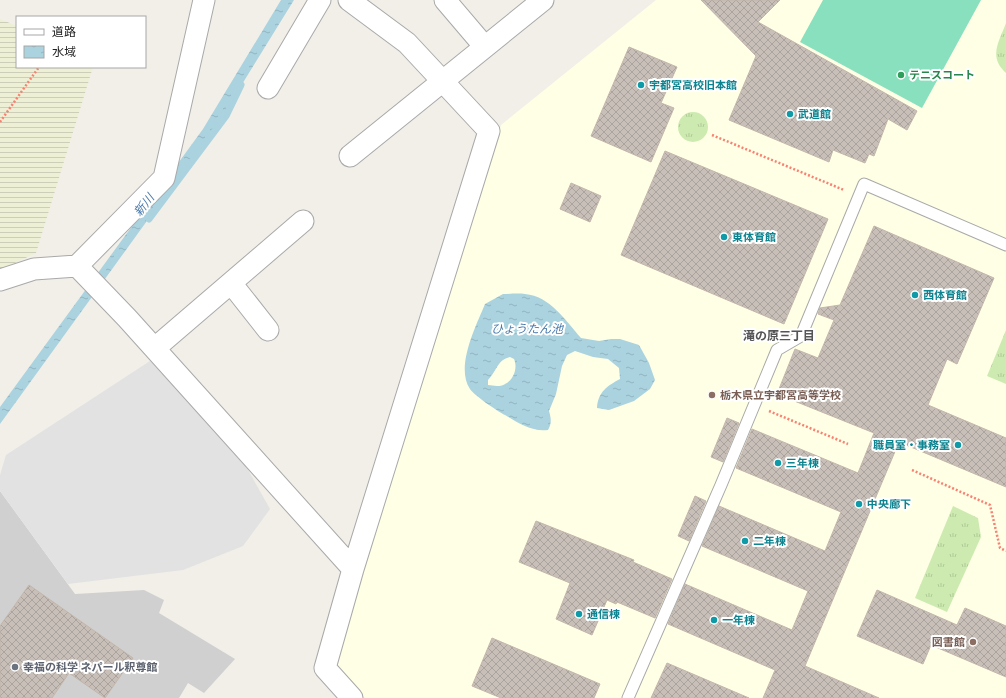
<svg xmlns="http://www.w3.org/2000/svg" width="1006" height="698" viewBox="0 0 1006 698" font-family="Figtree,'Noto Sans JP',sans-serif">
<style>
.education{fill:#ffffe5}
.religious{fill:#d0d0d0}
.farmland{fill:url(#farmland-rules)}
.grass{fill:url(#grass-tufts)}
.pitch{fill:#88e0be}
.parking{fill:#e2e2e2}
.water{fill:url(#water-ripples);fill-rule:evenodd}
.lines{fill:none;stroke-linecap:round;stroke-linejoin:round}
.stream{stroke:#aad3df;stroke-width:7}
.building{fill:url(#building-cross-hatch);stroke:#c4b6ab}
.lane-casing{stroke:#a9a9a9;stroke-width:13}
.street-casing{stroke:#a9a9a9;stroke-width:23}
.path{stroke:#fa8072;stroke-width:2.5;stroke-dasharray:2 2;stroke-linecap:butt}
.lane{stroke:#fff;stroke-width:11}
.street{stroke:#fff;stroke-width:21}
.leisure-dot{fill:#2e9e5b;stroke:#fff;stroke-width:1.5}
.culture-dot{fill:#0f9aa8;stroke:#fff;stroke-width:1.5}
.education-dot{fill:#8d6e63;stroke:#fff;stroke-width:1.5}
.worship-dot{fill:#6b7280;stroke:#fff;stroke-width:1.5}
.labels{text-anchor:middle;dominant-baseline:central;stroke-width:4;stroke-linejoin:round;paint-order:stroke}
.leisure-label{font-size:11px;font-weight:bold;fill:#27864d;stroke:#fff;text-anchor:start}
.culture-label{font-size:11px;font-weight:bold;fill:#0d838f;stroke:#fff;text-anchor:start}
.education-label{font-size:11px;font-weight:bold;fill:#785e54;stroke:#fff;text-anchor:start}
.worship-label{font-size:11px;font-weight:bold;fill:#5b616d;stroke:#fff;text-anchor:start}
.water-label{font-size:12px;font-style:italic;fill:#4a7aab;stroke:#fff}
.neighbourhood-label{font-size:12px;font-weight:bold;fill:#555;stroke:#fff}
</style>
<defs>
<pattern id="farmland-rules" width="6" height="5" patternUnits="userSpaceOnUse"><rect width="6" height="5" fill="#eef0d5"/><path d="M0 2.5h6" fill="none" stroke="#ccceb7"/></pattern>
<pattern id="grass-tufts" width="24" height="20" patternUnits="userSpaceOnUse"><rect width="24" height="20" fill="#cdebb0"/><path d="M3 7l-1-3M5 7V3M7 7l1-3M15 17l-1-3M17 17v-4M19 17l1-3" fill="none" stroke="#b0c997"/></pattern>
<pattern id="water-ripples" width="26" height="14" patternUnits="userSpaceOnUse"><rect width="26" height="14" fill="#aad3df"/><path d="M2 4q2-2 4 0t4 0M15 11q2-2 4 0t4 0" fill="none" stroke="#92b5bf"/></pattern>
<pattern id="building-cross-hatch" width="8" height="8" patternUnits="userSpaceOnUse"><rect width="8" height="8" fill="#c7bfb8"/><path d="M0 0l8 8M0 8l8-8" fill="none" stroke="#aba49e"/></pattern>
</defs>
<rect width="100%" height="100%" fill="#f2efe9"/>
<path class="education" d="M 656,0 L 1006,0 L 1006,698 L 365,698 L 333,664 L 501,125 Z"/>
<path class="religious" d="M 0,491 L 75,594 L 144,590 L 164,600 L 159,613 L 235,659 L 204,693 L 188,683 L 179,698 L 0,698 Z"/>
<path class="farmland" d="M 0,19 L 17,26 L 17,67 L 93,67 L 36,253 L 0,270 Z"/>
<path class="grass" d="M 1006,23 L 1006,73 C 988,57 999,42 1006,23 Z
M678 127a15 15 0 1 1 30 0a15 15 0 1 1-30 0Z
M 1006,330 L 1006,384 L 987,376 Z
M 953,506 L 978,518 L 981,537 L 947,612 L 915,598 Z"/>
<path class="pitch" d="M 823,0 L 981,0 L 922,108 L 800,42 Z"/>
<path class="parking" d="M 150,361 L 242,459 L 270,509 L 243,546 L 183,570 L 68,584 L 0,491 L 0,475 L 6,455 Z"/>
<path class="water" d="M 281,0 L 294,0 L 220,120 L 0,424 L 0,407 L 203,129 Z
M 503,294 C 510,294 518,293 525,294 C 550,296 566,321 581,338 L 599,341 L 611,339 L 620,339 L 639,345 L 649,363 L 655,380 L 650,389 L 634,401 L 609,410 L 597,408 C 598,392 607,386 620,379 L 619,368 L 608,359 L 593,357 L 575,351 L 567,355 L 562,366 L 556,394 L 549,411 C 551,418 552,423 548,430 C 532,432 518,423 505,415 C 497,411 475,396 470,389 C 455,367 476,326 485,304 ZM 510,357 L 514,359 C 519,370 511,386 497,386 C 494,386 491,385 488,385 L 488,380 C 497,371 497,360 510,357 Z"/>
<g class="lines">
<path class="stream" d="M 149,219 L 226,116 L 241,85"/>
</g>
<path class="building" d="M 701,0 L 780,0 L 758,22 L 917,111 L 907,130 L 888,119 L 874,156 L 869,154 L 865,163 L 833,150 L 829,162 L 729,120 L 756,56 Z
M 629,47 L 677,67 L 661,103 L 674,108 L 651,162 L 591,136 Z
M 665,151 L 828,219 L 784,324 L 621,255 Z
M 571,183 L 601,196 L 590,222 L 560,209 Z
M 874,226 L 994,278 L 957,364 L 947,359 L 928,405 L 1006,438 L 1006,487 L 899,442 L 805,666 L 879,698 L 763,698 L 775,670 L 668,624 L 685,584 L 792,630 L 808,591 L 702,546 L 719,506 L 825,551 L 841,512 L 736,468 L 752,429 L 858,473 L 874,433 L 777,394 L 795,349 L 818,358 L 834,320 L 818,314 L 820,308 L 840,305 Z
M 727,418 L 739,423 L 723,462 L 711,457 Z
M 695,496 L 706,501 L 689,541 L 678,536 Z
M 536,521 L 634,560 L 633,562 L 672,579 L 655,618 L 617,602 L 616,604 L 607,600 L 592,635 L 556,619 L 570,583 L 519,562 Z
M 29,585 L 133,658 L 105,698 L 69,673 L 52,698 L 0,698 L 0,626 Z
M 877,590 L 957,625 L 965,608 L 1006,626 L 1006,677 L 931,645 L 923,664 L 857,636 Z
M 492,638 L 600,684 L 594,698 L 501,698 L 472,686 Z
M 667,663 L 749,698 L 651,698 Z"/>
<g class="lines">
<g class="lane-casing">
<path id="lane" d="M 628,698 L 721,485 L 777,350 L 801,336 L 864,184 L 1006,245"/>
</g>
<g class="street-casing">
<path id="street" d="M 349,0 L 407,43 L 489,131 L 353,569
M 445,0 L 485,47
M 268,88 L 320,0
M 350,156 L 543,0
M 77,266 L 164,178 L 204,0
M 0,280 L 34,269 L 77,266 L 127,318 L 353,569 L 325,668 L 352,698
M 231,283 L 268,330
M 155,348 L 303,221"/>
</g>
<path class="path" d="M 0,122 L 39,67
M 712,135 L 844,190
M 769,411 L 848,444
M 912,470 L 990,505 L 1000,548 L 1006,551"/>
<use href="#lane" class="lane"/>
<use href="#street" class="street"/>
</g>
<circle class="leisure-dot" cx="901" cy="75" r="4"/>
<g class="culture-dot">
<circle cx="641" cy="85" r="4"/>
<circle cx="790" cy="114" r="4"/>
<circle cx="724" cy="237" r="4"/>
<circle cx="915" cy="295" r="4"/>
<circle cx="958" cy="445" r="4"/>
<circle cx="778" cy="463" r="4"/>
<circle cx="859" cy="504" r="4"/>
<circle cx="745" cy="541" r="4"/>
<circle cx="579" cy="614" r="4"/>
<circle cx="714" cy="620" r="4"/>
</g>
<g class="education-dot">
<circle cx="712" cy="395" r="4"/>
<circle cx="973" cy="642" r="4"/>
</g>
<circle class="worship-dot" cx="15" cy="667" r="4"/>
<g class="labels">
<g class="leisure-label">
<text x="909" y="75">テニスコート</text>
</g>
<g class="culture-label">
<text x="649" y="85">宇都宮高校旧本館</text>
<text x="798" y="114">武道館</text>
<text x="732" y="237">東体育館</text>
<text x="923" y="295">西体育館</text>
<text x="950" y="445" text-anchor="end">職員室・事務室</text>
<text x="786" y="463">三年棟</text>
<text x="867" y="504">中央廊下</text>
<text x="753" y="541">二年棟</text>
<text x="587" y="614">通信棟</text>
<text x="722" y="620">一年棟</text>
</g>
<g class="education-label">
<text x="720" y="395">栃木県立宇都宮高等学校</text>
<text x="965" y="642" text-anchor="end">図書館</text>
</g>
<g class="worship-label">
<text x="23" y="667">幸福の科学 ネパール釈尊館</text>
</g>
<g class="water-label">
<text transform="translate(144 205) rotate(-52)">新川</text>
<text x="527" y="329">ひょうたん池</text>
</g>
<g class="neighbourhood-label">
<text x="779" y="336">滝の原三丁目</text>
</g>
</g>
<rect x="16" y="16" width="130" height="52" fill="#ffffff" stroke="#a7a7a7"/>
<rect x="24" y="29" width="20" height="6" fill="#ffffff" stroke="#a7a7a7"/>
<text x="52" y="36" font-size="12" fill="#222222">道路</text>
<rect x="24" y="46" width="20" height="12" fill="url(#water-ripples)" stroke="#a7a7a7"/>
<text x="52" y="56" font-size="12" fill="#222222">水域</text>
</svg>
